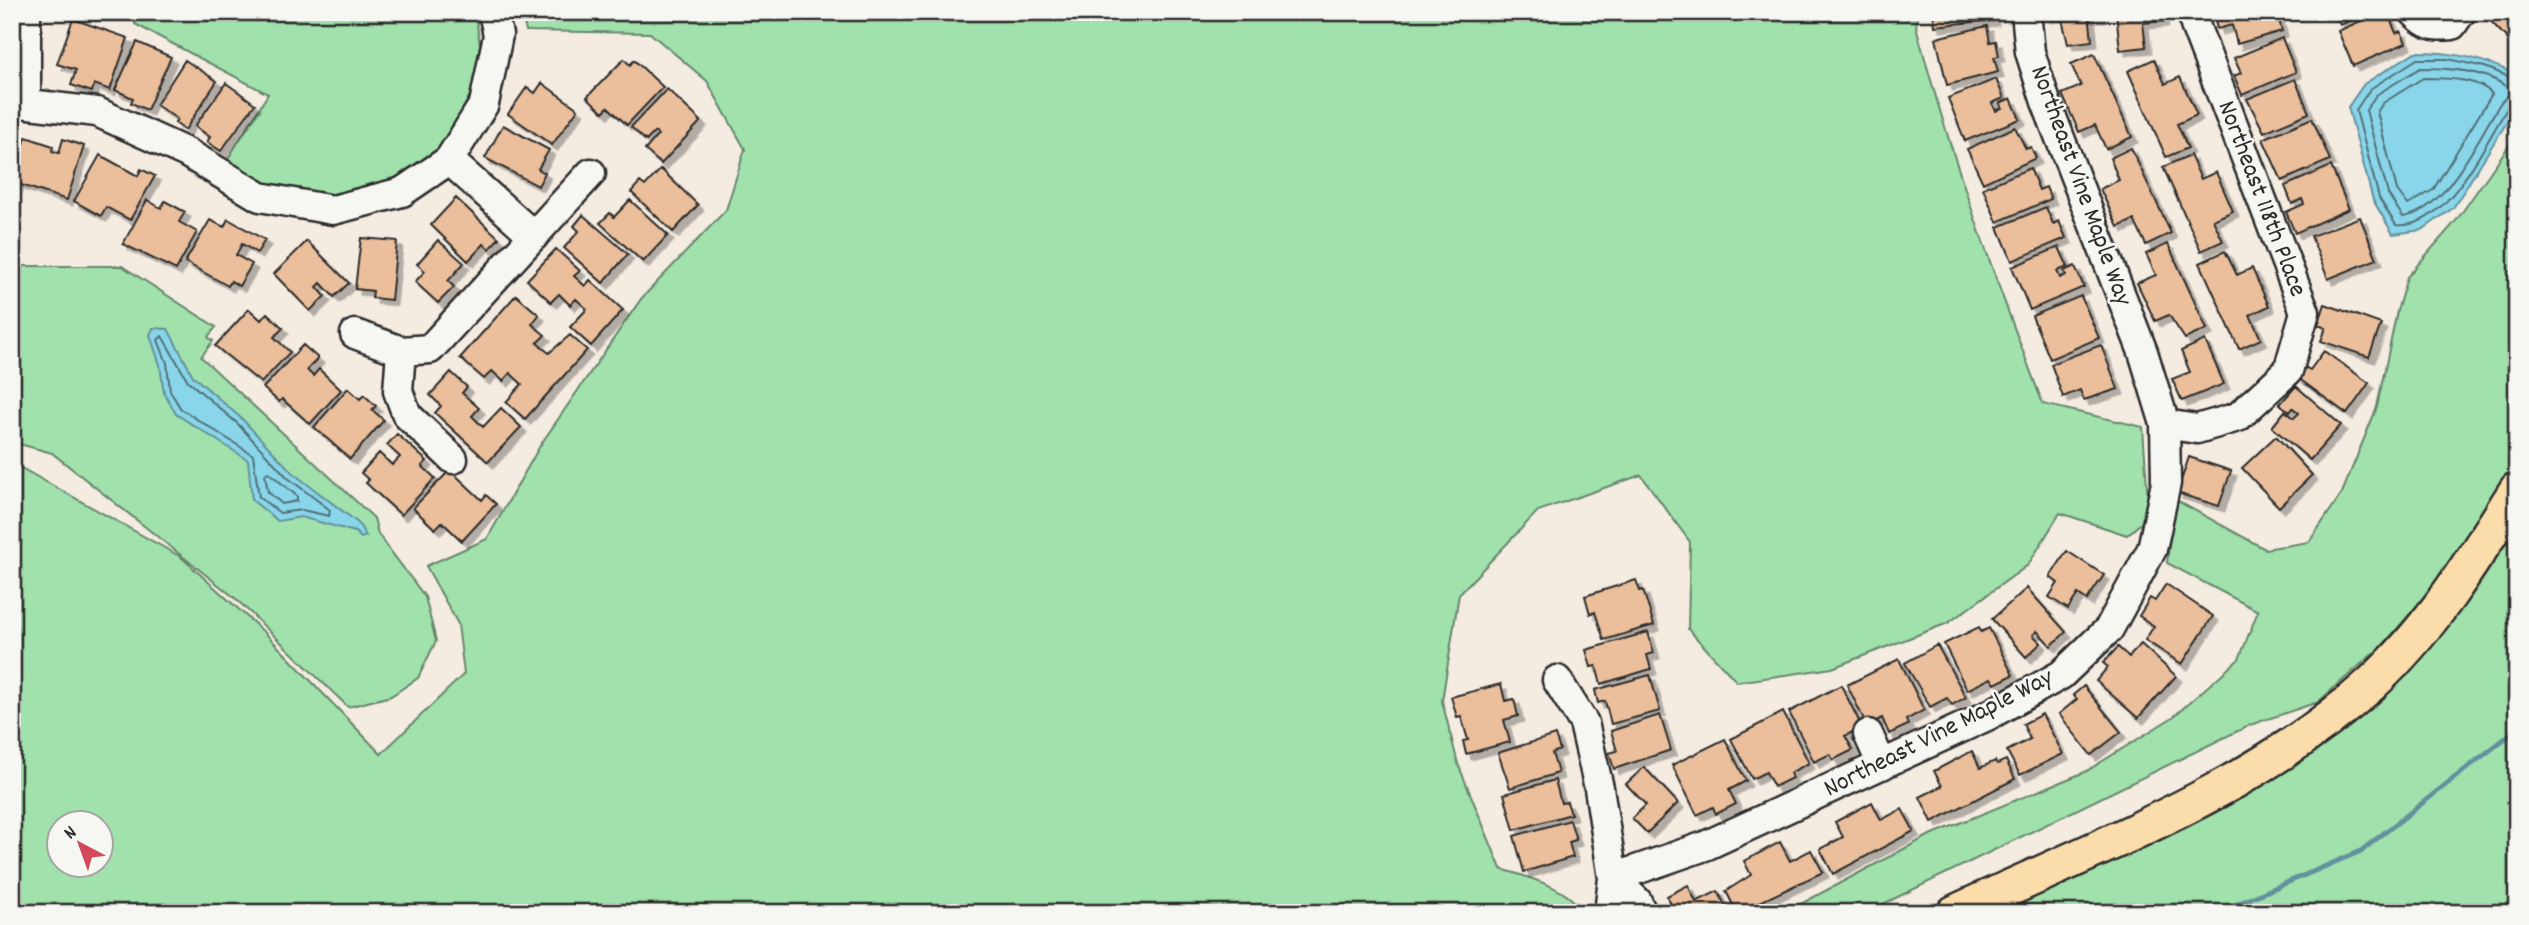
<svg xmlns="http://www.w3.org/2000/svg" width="2529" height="925" viewBox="0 0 2529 925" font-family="Dekko,sans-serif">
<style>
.green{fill:#a0e1ac;stroke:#66866c;stroke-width:2;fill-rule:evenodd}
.water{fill:#89d5e9;stroke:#63919d;stroke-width:2}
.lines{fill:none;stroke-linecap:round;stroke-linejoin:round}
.shore{stroke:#516f77;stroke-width:2}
.stream{stroke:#63919d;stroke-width:5}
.building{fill:#ebbf9b;stroke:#2b2b2b;stroke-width:2;filter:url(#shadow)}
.minor-casing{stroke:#2b2b2b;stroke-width:33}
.major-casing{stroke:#2b2b2b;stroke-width:40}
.minor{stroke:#f6f6f2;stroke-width:28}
.major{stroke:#fbddab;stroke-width:35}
.labels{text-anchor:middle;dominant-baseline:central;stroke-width:5;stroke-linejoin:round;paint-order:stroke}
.street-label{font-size:26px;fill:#2b2b2b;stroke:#f6f6f2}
</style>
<defs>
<filter id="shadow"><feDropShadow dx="5.5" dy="5.5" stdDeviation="0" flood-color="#0004"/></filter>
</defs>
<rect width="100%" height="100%" fill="#f4ebe1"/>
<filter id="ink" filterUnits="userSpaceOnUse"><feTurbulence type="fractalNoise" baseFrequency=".0143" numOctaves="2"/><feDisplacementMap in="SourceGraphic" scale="14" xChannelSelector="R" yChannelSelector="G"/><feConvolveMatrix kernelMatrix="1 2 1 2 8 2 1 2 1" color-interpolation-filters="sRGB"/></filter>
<g filter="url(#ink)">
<path class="green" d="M 134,12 L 475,12 L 480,45 L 473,89 L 449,136 L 435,155 L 417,170 L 349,199 L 289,197 L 224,165 L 268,94 L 135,24 Z
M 521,12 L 1919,12 L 1916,26 C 1950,155 1995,279 2043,404 L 2143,427 L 2149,516 L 2127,535 L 2060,513 L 2028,565 L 1948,623 L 1832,668 L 1737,682 L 1688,629 L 1690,542 L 1641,475 L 1538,511 L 1459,594 L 1442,701 L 1458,764 L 1501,869 C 1524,876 1572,888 1582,913 L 12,913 L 12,463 L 181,557 L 265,633 L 381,754 L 464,674 L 458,624 L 426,566 L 487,539 L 541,444 L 641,299 L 726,210 L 745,149 L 707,81 L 650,33 L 526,31 ZM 60,824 L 102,824 L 102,866 L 60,866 Z
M 2517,134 L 2517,481 L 2486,525 L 2384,644 L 2318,702 L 2250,725 L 1865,913 L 1784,913 L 1928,836 L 2085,772 L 2173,717 L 2239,659 L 2258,611 L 2167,563 L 2174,499 L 2265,549 L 2309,542 L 2342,493 L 2377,407 L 2397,311 L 2407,277 L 2456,221 Z
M 12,266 L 122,266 L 216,327 L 208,337 L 213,341 L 201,357 L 374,518 L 378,534 L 425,597 L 436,641 L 418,678 L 391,696 L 348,707 L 235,598 L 52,453 L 12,442 Z
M 2517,490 L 2517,913 L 1953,913 L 2324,723 Z"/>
<path class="water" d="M 2415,52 C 2453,52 2483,58 2517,75 L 2517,106 L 2453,208 L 2422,230 L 2393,234 L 2373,200 L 2348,107 L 2364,84 Z
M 153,328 L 168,329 L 193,376 L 242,419 L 293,473 L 358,523 L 366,536 L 361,538 L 355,532 L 301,517 L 278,521 L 252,500 L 248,460 L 176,414 L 164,393 L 160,365 L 150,335 Z"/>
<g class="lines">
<path class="shore" d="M 2420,68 C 2448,68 2492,70 2512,92 L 2501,102 C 2479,136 2446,212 2403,217 L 2388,194 L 2366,110 L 2376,95 Z
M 2423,78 C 2443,78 2479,78 2492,94 L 2433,190 L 2408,205 L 2397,190 L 2377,112 L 2383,103 Z
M 2517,80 L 2485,67 L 2448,59 L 2417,59 L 2370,89 L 2356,110 L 2379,198 L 2396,225 C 2447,231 2484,144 2508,107 L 2517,103
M 162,336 L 188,381 L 238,424 L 288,478 L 330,510 L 329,516 L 302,510 L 280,513 L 259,497 L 253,455 L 181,409 L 170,391 L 167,363 L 158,340 Z
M 268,472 L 297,496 L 297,501 L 282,504 L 268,492 L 265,475 Z"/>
<path class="stream" d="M 2216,913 L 2361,851 L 2517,729"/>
</g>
<path class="building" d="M 1933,12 L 1993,12 L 1993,20 L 1935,26 Z
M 2044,12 L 2089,12 L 2092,41 L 2068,44 L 2061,15 L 2045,17 Z
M 2116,12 L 2162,12 L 2163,21 L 2143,23 L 2146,47 L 2120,50 Z
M 2213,12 L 2277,12 L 2282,31 L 2237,44 L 2232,25 L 2217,29 Z
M 2335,12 L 2371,12 L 2340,25 Z
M 2381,12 L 2387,12 L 2396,33 L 2401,31 L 2406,43 L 2353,66 L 2338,31 Z
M 2490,12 L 2517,12 L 2515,47 L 2486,16 Z
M 73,19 L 128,38 L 110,90 L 94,84 L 92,92 L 71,85 L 76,70 L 57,64 Z
M 1987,26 L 1990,42 L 1996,41 L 1999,56 L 1994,57 L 1998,72 L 1947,85 L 1936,38 Z
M 2282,38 L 2296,72 L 2242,95 L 2234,76 L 2241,73 L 2234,58 Z
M 137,42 L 171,57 L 147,110 L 131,103 L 133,98 L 115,90 Z
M 2094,54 L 2132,137 L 2106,149 L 2095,125 L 2079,132 L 2062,94 L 2081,86 L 2071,64 Z
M 624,59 L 630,65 L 634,60 L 663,87 L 627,125 L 608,107 L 603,112 L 587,97 Z
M 2154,59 L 2165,84 L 2180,77 L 2197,115 L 2177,124 L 2188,148 L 2166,157 L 2128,71 Z
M 185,60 L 217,81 L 185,130 L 175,123 L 177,119 L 156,105 Z
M 1996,79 L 2004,98 L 1992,103 L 1996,111 L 2002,108 L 2000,103 L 2011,98 L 2020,119 L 1965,141 L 1948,98 Z
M 2295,79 L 2309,113 L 2264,132 L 2247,99 Z
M 226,83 L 255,104 L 221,151 L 207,142 L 210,137 L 195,126 Z
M 542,83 L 578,109 L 552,145 L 508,114 L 527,87 L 535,93 Z
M 667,89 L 701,121 L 661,164 L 645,150 L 658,135 L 655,132 L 646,141 L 631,127 Z
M 2312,118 L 2330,160 L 2282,181 L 2263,139 Z
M 503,125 L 549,150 L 538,169 L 545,173 L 538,186 L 485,158 Z
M 2015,127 L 2026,149 L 2031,147 L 2036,158 L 1983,183 L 1967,149 Z
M 26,137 L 53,146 L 52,151 L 59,153 L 63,139 L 84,146 L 67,200 L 12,182 Z
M 2131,148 L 2171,233 L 2146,245 L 2134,220 L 2118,227 L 2100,189 L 2119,180 L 2110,158 Z
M 100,155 L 138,176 L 141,169 L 155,176 L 130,220 L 106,207 L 101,216 L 74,201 Z
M 2190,155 L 2201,179 L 2216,172 L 2233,211 L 2213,220 L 2223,241 L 2201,251 L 2163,167 Z
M 2331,166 L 2349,209 L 2295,233 L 2286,212 L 2304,204 L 2302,199 L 2292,204 L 2285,186 Z
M 2030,168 L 2039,190 L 2046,187 L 2051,199 L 1997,222 L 1983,188 Z
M 661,169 L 698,205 L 673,232 L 631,192 L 640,182 L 645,186 Z
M 456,198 L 499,238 L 489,249 L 484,244 L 468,261 L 431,225 Z
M 147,200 L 161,208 L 165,201 L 185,212 L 179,222 L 197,232 L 176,270 L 123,244 Z
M 630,200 L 668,235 L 643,262 L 600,223 L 610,213 L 614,217 Z
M 2046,207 L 2053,224 L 2059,221 L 2066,238 L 2012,261 L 1998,227 Z
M 583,215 L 628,254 L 603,283 L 564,248 L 579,231 L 574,226 Z
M 2360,217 L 2377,259 L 2328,279 L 2311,236 Z
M 228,219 L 265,240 L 257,253 L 242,244 L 236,255 L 252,264 L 239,286 L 231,281 L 228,286 L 185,262 L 210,220 L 224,227 Z
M 361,238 L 397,241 L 391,300 L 372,298 L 373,291 L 355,289 Z
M 438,240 L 464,263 L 448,281 L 454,287 L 438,303 L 415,282 L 425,271 L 417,264 Z
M 307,241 L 349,283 L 334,297 L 321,283 L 317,287 L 325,296 L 310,311 L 274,274 Z
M 2168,244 L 2207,329 L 2185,339 L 2169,315 L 2155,321 L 2137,283 L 2156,275 L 2146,254 Z
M 2059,247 L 2068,267 L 2057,271 L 2060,278 L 2066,275 L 2064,271 L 2075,266 L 2084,287 L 2030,310 L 2012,267 Z
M 556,249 L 580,271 L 574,276 L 585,286 L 590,280 L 623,310 L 591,346 L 570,327 L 587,309 L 576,299 L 570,305 L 559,294 L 551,302 L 527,280 Z
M 2225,251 L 2237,275 L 2252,268 L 2269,306 L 2250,315 L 2261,339 L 2239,349 L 2200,263 Z
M 516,295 L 539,315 L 532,324 L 545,335 L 537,343 L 549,353 L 570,335 L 587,350 L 525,419 L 506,402 L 522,384 L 510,373 L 503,381 L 492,371 L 484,379 L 460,358 Z
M 2081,296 L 2099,338 L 2050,359 L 2032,316 Z
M 2325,304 L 2381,324 L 2369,357 L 2321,341 L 2326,328 L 2318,325 Z
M 249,309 L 261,320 L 267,313 L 283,328 L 274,337 L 290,352 L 261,383 L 215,346 Z
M 2205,340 L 2224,384 L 2182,401 L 2172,379 L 2190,372 L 2181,351 Z
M 303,345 L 318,358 L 307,370 L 313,376 L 319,369 L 341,390 L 310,424 L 282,399 L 279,402 L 263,388 Z
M 2101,345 L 2118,389 L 2084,400 L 2080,390 L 2063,397 L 2051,364 Z
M 2324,351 L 2369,383 L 2347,414 L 2298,378 L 2305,367 L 2310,370 Z
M 451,372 L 467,387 L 462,393 L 479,408 L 472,416 L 483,427 L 501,408 L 521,427 L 488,462 L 435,413 L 441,406 L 430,395 Z
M 2296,386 L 2341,425 L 2310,460 L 2272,427 L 2285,411 L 2294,418 L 2299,413 L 2293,408 L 2290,412 L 2280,404 Z
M 348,388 L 360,399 L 364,395 L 376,406 L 372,410 L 384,420 L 350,459 L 314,427 Z
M 397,434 L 427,461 L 422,466 L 435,478 L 401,515 L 366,483 L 369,480 L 361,473 L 379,453 L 392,465 L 400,457 L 387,445 Z
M 2276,436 L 2312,475 L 2279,507 L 2242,468 Z
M 2189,457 L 2231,471 L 2219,506 L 2177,493 Z
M 450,470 L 482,500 L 486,495 L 496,504 L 462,541 L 442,522 L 435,529 L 413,508 Z
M 2067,551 L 2104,575 L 2087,600 L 2078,594 L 2068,609 L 2049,597 L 2058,583 L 2050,577 Z
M 1636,580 L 1640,591 L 1643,590 L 1654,625 L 1604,640 L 1595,612 L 1590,614 L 1585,596 Z
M 2166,584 L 2213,616 L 2182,664 L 2145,640 L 2154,626 L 2139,616 L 2150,598 L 2155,601 Z
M 2027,588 L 2066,632 L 2051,646 L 2037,631 L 2033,635 L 2041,643 L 2026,657 L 1992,619 Z
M 1979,627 L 1981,632 L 1989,628 L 2013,675 L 1995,684 L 1991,678 L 1967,690 L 1944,644 Z
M 1648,632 L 1654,653 L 1647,655 L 1651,669 L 1601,684 L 1596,666 L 1591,667 L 1586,650 Z
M 2141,644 L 2176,676 L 2138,718 L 2096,681 L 2108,667 L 2103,663 L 2118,647 L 2129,657 Z
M 1937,645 L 1966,697 L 1952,705 L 1947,698 L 1930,707 L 1905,663 Z
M 1899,659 L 1924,710 L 1906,720 L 1908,725 L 1889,734 L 1882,718 L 1867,726 L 1847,685 Z
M 1650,675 L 1660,711 L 1611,724 L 1605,701 L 1598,703 L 1595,690 Z
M 1501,684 L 1505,701 L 1514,699 L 1518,716 L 1504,720 L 1510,742 L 1466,754 L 1463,741 L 1468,740 L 1461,716 L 1457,717 L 1451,697 Z
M 1841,685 L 1862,727 L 1845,736 L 1853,750 L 1833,760 L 1830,754 L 1814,762 L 1789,712 Z
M 2084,686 L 2121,732 L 2091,755 L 2059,714 L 2077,699 L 2073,695 Z
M 1783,712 L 1809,763 L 1790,773 L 1792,778 L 1774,787 L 1766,772 L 1752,779 L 1731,739 Z
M 2042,714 L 2063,754 L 2020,775 L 2007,751 L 2030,739 L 2023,724 Z
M 1660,715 L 1671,750 L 1614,769 L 1609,753 L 1617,751 L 1611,731 Z
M 1555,735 L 1560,750 L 1552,753 L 1558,773 L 1510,788 L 1498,753 Z
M 1725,739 L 1746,781 L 1729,790 L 1736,804 L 1716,814 L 1713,807 L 1697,815 L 1672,765 Z
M 1972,751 L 1980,768 L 1995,761 L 1997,764 L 2006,760 L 2015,779 L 1932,822 L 1920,797 L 1942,786 L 1934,771 Z
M 1644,767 L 1678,803 L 1647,833 L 1632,818 L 1646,805 L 1626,784 Z
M 1555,780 L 1561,803 L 1567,802 L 1571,814 L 1514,830 L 1504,794 Z
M 1872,802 L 1881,820 L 1902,809 L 1914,831 L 1833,874 L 1820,849 L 1843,837 L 1835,822 Z
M 1570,820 L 1576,840 L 1569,842 L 1573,857 L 1524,872 L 1514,836 Z
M 1780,842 L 1790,861 L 1811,850 L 1823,872 L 1737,913 L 1726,891 L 1751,875 L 1744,861 Z
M 1688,885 L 1696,902 L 1718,891 L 1729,913 L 1675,913 L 1667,896 Z"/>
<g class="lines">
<g class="minor-casing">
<path id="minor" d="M 26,12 L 26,102
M 2414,12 C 2426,25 2434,27 2452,25 L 2461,12
M 12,102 L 97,112 L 187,153 L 260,197 L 333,210 L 402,192 L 449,160 L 484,104 L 498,35 L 493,12
M 449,160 L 534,236
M 355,334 L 401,351 L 430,349 L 591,173
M 401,351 L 398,391 L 407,415 L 453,459
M 2165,424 L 2197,429 L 2238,417 L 2288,371 L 2305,312 L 2195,25 L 2194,12
M 1557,680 L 1584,723 L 1599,788 L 1613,878 L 1609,913
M 1868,734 L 1882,765
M 1613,878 L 1705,846 L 1987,716 L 2061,675 L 2109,629 L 2152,549 L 2166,483 L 2165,424 L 2143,352 L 2046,102 L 2030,52 L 2026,12
M 1613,878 L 1637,901 L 1642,913"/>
</g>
<g class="major-casing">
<path id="major" d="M 1955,913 C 2097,846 2253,791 2371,684 C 2432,628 2474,559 2517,490"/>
</g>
<use href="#minor" class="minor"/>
<use href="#major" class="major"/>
</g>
</g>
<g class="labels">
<g class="street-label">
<text transform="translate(2080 186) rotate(70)">Northeast Vine Maple Way</text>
<text transform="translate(2261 199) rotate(69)">Northeast 118th Place</text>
<text transform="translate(1939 734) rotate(-27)">Northeast Vine Maple Way</text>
</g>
</g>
<rect width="2529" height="925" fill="none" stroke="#f6f6f2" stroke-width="42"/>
<rect x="21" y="21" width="2487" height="883" fill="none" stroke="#2b2b2b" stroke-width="2.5" filter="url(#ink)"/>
<g transform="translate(80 844) rotate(319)"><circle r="33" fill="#f6f6f2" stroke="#a5a5a2" stroke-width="2"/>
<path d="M0-5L12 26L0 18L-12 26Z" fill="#d1495b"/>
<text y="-10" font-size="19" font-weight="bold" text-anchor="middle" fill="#2b2b2b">N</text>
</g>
</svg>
